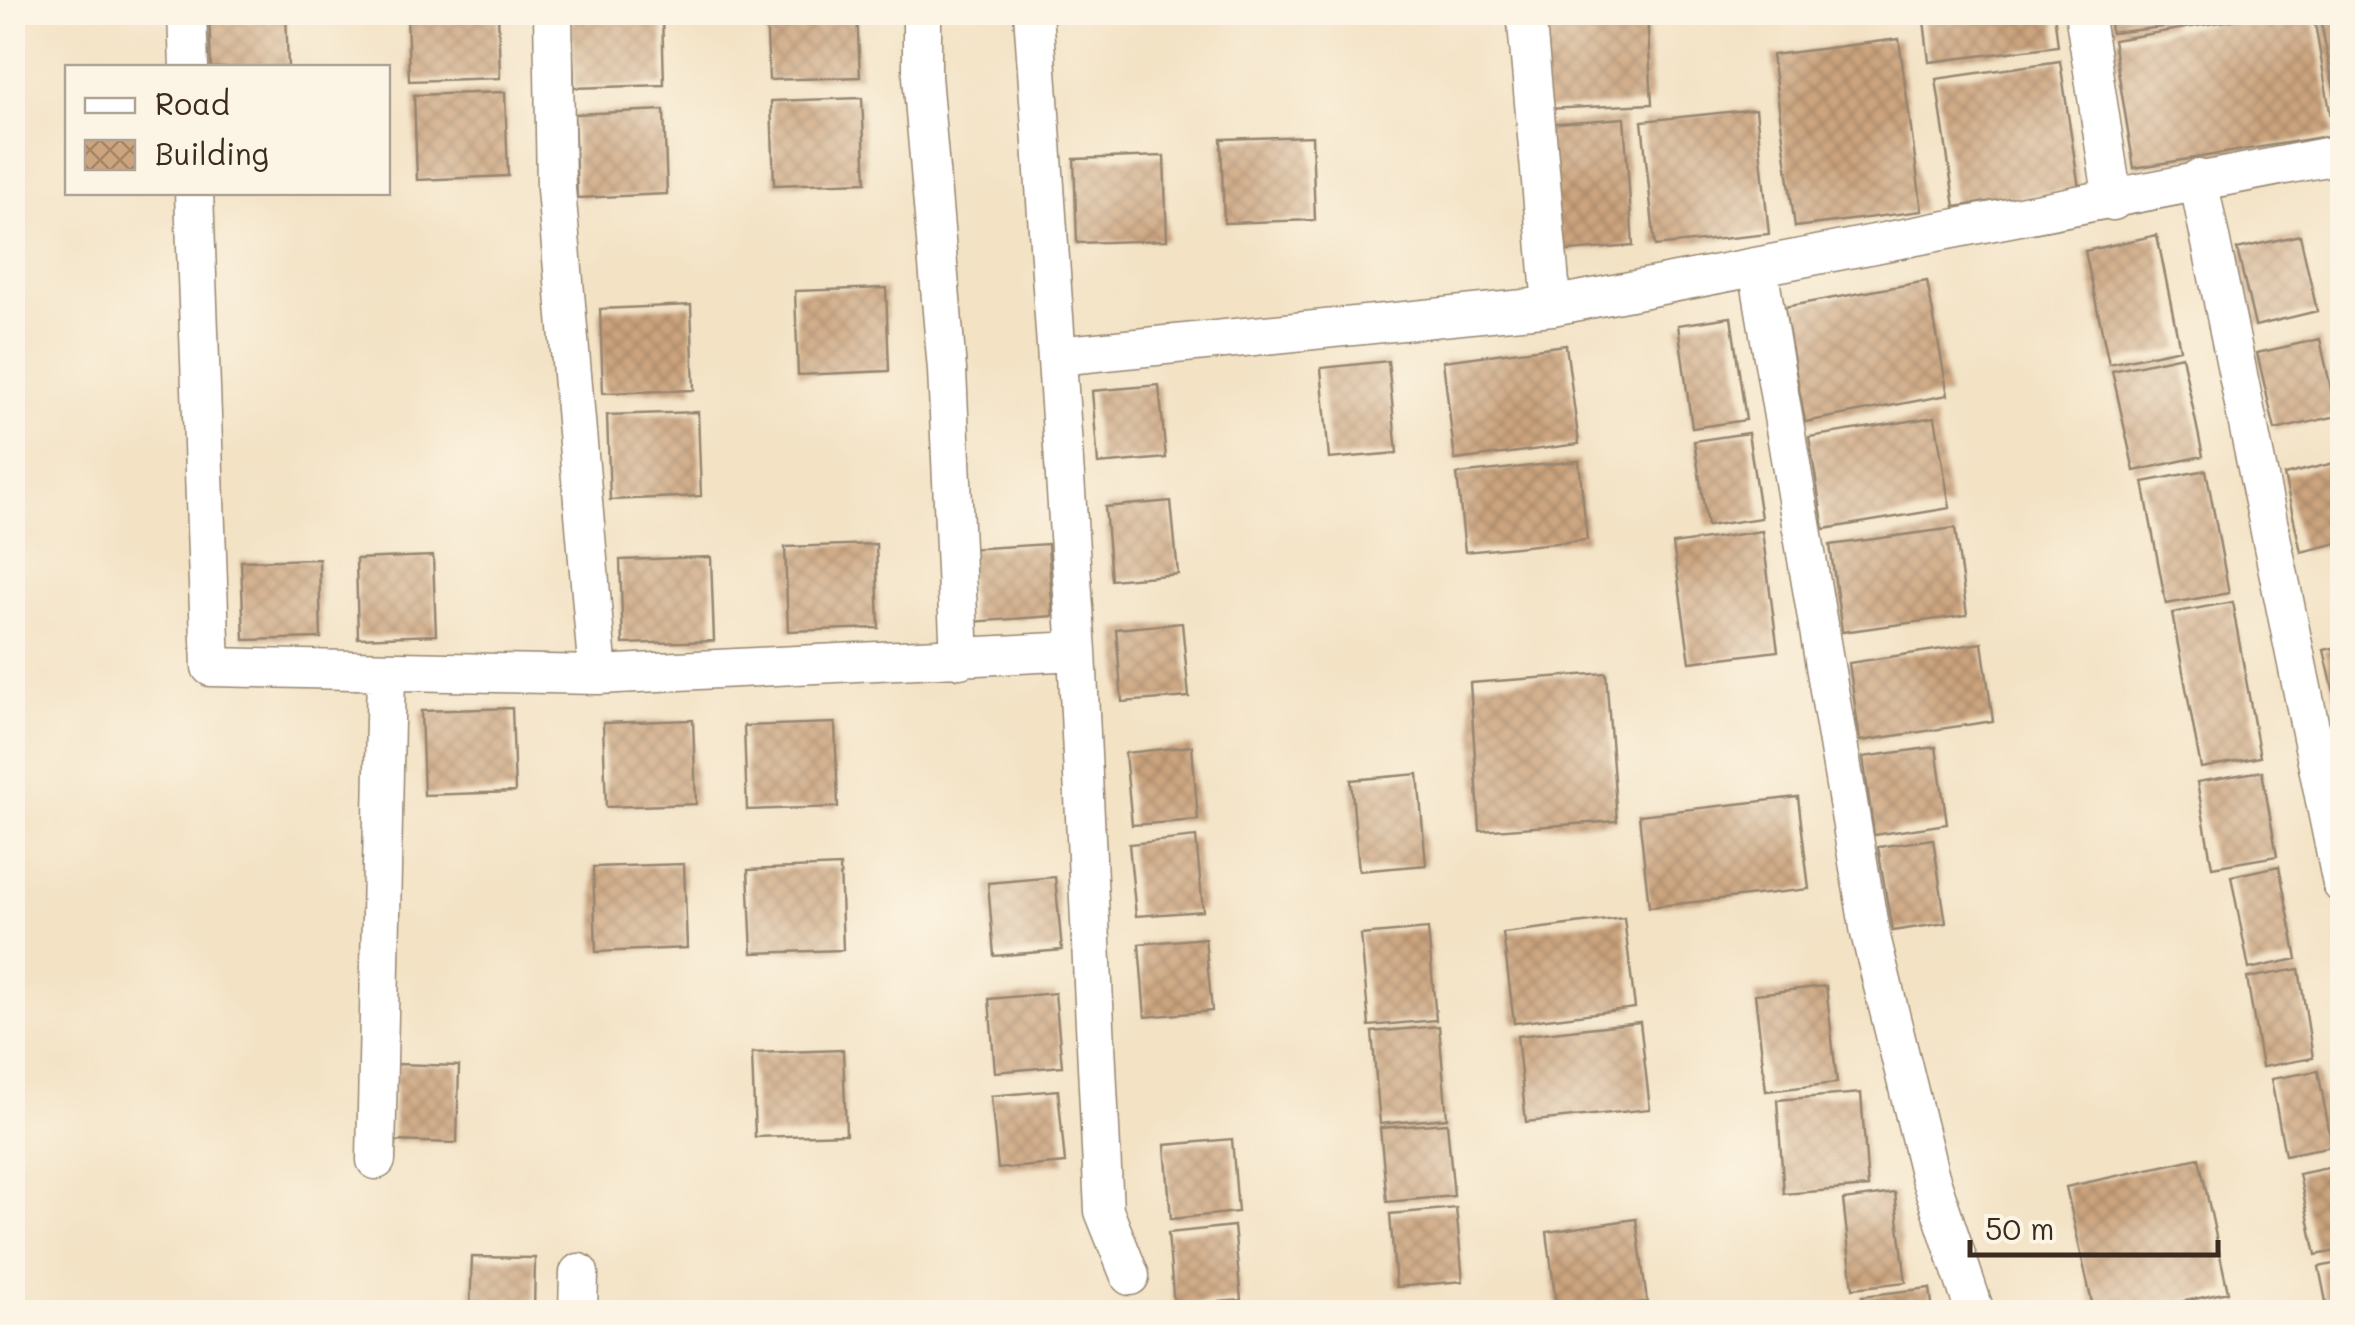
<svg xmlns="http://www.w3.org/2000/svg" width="2355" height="1325" viewBox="0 0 2355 1325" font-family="Mali,sans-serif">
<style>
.building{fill:url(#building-cross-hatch)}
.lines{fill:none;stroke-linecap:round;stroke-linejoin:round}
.minor-casing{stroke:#978671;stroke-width:41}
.minor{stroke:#fff;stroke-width:38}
</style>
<defs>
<pattern id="building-cross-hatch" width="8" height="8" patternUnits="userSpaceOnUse" patternTransform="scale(2.5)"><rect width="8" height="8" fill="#cca47e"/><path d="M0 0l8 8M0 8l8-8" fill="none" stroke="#a78667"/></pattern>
</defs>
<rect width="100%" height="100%" fill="#fcf5e5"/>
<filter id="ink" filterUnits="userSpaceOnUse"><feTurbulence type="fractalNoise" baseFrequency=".01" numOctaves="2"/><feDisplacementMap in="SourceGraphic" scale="20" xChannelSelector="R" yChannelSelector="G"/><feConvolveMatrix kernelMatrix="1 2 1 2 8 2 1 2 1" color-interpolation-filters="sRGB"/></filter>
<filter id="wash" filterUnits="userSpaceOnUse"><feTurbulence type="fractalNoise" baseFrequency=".0048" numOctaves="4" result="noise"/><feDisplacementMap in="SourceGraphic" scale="40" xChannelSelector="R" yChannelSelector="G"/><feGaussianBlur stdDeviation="2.25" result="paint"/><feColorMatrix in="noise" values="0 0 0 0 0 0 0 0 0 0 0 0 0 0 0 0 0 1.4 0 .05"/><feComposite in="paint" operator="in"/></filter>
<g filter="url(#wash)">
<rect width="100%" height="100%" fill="#f3e2c4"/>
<g id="blocks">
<path class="building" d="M 209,12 L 286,12 L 288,68 L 211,68 Z
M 407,12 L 498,12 L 500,78 L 409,81 Z
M 571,12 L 662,12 L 664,85 L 574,88 Z
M 766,12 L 857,12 L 860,77 L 769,80 Z
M 1540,12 L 1647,12 L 1652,104 L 1545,109 Z
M 1923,12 L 2054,12 L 2058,46 L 1929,62 Z
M 2109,12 L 2171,12 L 2172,26 L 2111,33 Z
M 2281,12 L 2313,12 L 2334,135 L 2134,168 L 2113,40 Z
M 2319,12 L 2342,12 L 2342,126 L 2341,126 Z
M 1899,39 L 1922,211 L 1795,227 L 1772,55 Z
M 2060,61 L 2079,188 L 1955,207 L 1936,79 Z
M 505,92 L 508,176 L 417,180 L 414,95 Z
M 862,98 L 866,182 L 774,185 L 771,101 Z
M 1756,109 L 1769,234 L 1655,246 L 1642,121 Z
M 664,110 L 667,194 L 577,198 L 574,114 Z
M 1624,118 L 1633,246 L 1555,252 L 1546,124 Z
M 1312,136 L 1315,220 L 1224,223 L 1221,139 Z
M 1164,156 L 1167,240 L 1077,243 L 1074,159 Z
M 2157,235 L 2180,349 L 2109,364 L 2085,251 Z
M 2300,235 L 2317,311 L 2255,326 L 2237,249 Z
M 1927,281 L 1948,395 L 1805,422 L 1784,307 Z
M 886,288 L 889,371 L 798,375 L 795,291 Z
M 691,305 L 694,390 L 603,393 L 600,309 Z
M 1731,317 L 1746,420 L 1692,428 L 1678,325 Z
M 2320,339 L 2337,416 L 2275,430 L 2257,353 Z
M 1566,345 L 1579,444 L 1455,460 L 1443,361 Z
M 2182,356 L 2203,456 L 2134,471 L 2112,371 Z
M 1388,361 L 1397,453 L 1329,459 L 1321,368 Z
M 1159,385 L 1166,458 L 1098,464 L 1092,391 Z
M 698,412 L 701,496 L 610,500 L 607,415 Z
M 1935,417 L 1950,508 L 1824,529 L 1809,437 Z
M 1748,433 L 1761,518 L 1707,526 L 1694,441 Z
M 1579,461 L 1587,540 L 1465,552 L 1457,474 Z
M 2342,461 L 2342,542 L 2301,552 L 2284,475 Z
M 2206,470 L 2229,593 L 2166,604 L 2143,482 Z
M 1171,501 L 1178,574 L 1111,580 L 1105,507 Z
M 1955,528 L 1967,615 L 1842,632 L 1830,545 Z
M 1762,531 L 1778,651 L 1690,662 L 1673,544 Z
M 876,544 L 879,628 L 788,631 L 785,547 Z
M 1048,544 L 1053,616 L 971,622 L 967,549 Z
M 433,556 L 436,635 L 358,638 L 356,559 Z
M 711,557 L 714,641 L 623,644 L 620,560 Z
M 319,559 L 321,638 L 244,640 L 241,561 Z
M 2232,602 L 2260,757 L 2201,768 L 2172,613 Z
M 1182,623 L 1189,697 L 1122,702 L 1116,629 Z
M 1982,643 L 1993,721 L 1860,741 L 1849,663 Z
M 2342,646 L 2342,723 L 2341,723 L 2324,650 Z
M 1606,673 L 1617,821 L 1480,831 L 1470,683 Z
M 512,708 L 515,792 L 424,795 L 421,711 Z
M 693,720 L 696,804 L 606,807 L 603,723 Z
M 835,723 L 838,807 L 747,810 L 744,726 Z
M 1192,746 L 1198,820 L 1132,825 L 1125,753 Z
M 1936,747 L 1947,824 L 1874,835 L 1863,757 Z
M 2262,771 L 2277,856 L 2212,867 L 2197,782 Z
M 1418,774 L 1426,865 L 1359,871 L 1351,780 Z
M 1798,797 L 1809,889 L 1649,907 L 1639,815 Z
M 1196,837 L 1203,911 L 1136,916 L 1129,844 Z
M 1933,839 L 1946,923 L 1892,931 L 1878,847 Z
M 684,864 L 687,948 L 596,952 L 593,867 Z
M 840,866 L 843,950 L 752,953 L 748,870 Z
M 2279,866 L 2297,959 L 2249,969 L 2231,876 Z
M 1055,877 L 1062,950 L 994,956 L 988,883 Z
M 1624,918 L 1635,1008 L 1514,1023 L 1503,933 Z
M 1428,929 L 1436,1020 L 1369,1026 L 1361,935 Z
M 1205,938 L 1212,1011 L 1145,1017 L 1139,944 Z
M 2299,969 L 2313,1058 L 2262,1067 L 2247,978 Z
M 1826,986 L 1837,1083 L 1766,1091 L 1755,994 Z
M 1055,993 L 1062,1066 L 995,1072 L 989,999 Z
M 1640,1022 L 1650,1109 L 1526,1122 L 1517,1036 Z
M 1439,1026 L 1447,1118 L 1380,1124 L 1372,1032 Z
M 843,1050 L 846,1134 L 755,1137 L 752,1053 Z
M 396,1064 L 459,1066 L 457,1143 L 393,1141 Z
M 2318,1071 L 2332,1146 L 2285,1155 L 2271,1079 Z
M 1058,1090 L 1065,1163 L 998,1169 L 991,1096 Z
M 1861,1093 L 1868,1187 L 1784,1194 L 1777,1100 Z
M 1447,1123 L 1454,1196 L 1387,1202 L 1380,1128 Z
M 1232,1139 L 1238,1212 L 1171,1219 L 1165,1145 Z
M 2199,1158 L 2228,1292 L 2133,1312 L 2094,1312 L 2066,1187 Z
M 2342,1165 L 2342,1250 L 2316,1255 L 2299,1174 Z
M 1895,1193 L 1906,1282 L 1853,1288 L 1843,1200 Z
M 1456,1208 L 1463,1281 L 1396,1287 L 1390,1214 Z
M 1636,1219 L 1647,1302 L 1557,1312 L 1547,1232 Z
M 1234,1226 L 1241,1300 L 1174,1306 L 1168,1233 Z
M 472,1257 L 535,1258 L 534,1312 L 470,1312 Z
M 2342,1262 L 2342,1312 L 2328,1312 L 2319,1267 Z
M 1930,1288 L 1933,1312 L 1864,1312 L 1862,1296 Z"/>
</g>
</g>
<g filter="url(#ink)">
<use href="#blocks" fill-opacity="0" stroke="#978671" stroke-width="2.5"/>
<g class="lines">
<g class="minor-casing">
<path id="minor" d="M 187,12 L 189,68
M 553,12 L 556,189 L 598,675
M 922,12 L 922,76 L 947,370 L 960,659
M 1526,12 L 1552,306
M 2084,12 L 2113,201
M 2198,179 L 2342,884
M 194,192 L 211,667 L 598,675 L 1077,651 L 1033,12
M 1758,268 L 1870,933 L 1930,1177 L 1975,1312
M 1057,356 L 1552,306 L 2342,154
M 1077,651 L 1104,1211 L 1130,1276
M 376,1160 L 386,671
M 578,1312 L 579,1273"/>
</g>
<use href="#minor" class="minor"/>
</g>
</g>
<rect width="2355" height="1325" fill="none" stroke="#fcf5e5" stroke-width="50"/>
<rect x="65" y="65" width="325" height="130" fill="#fcf5e5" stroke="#afa495" stroke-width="2.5"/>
<rect x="85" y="98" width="50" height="15" fill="#ffffff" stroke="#afa495" stroke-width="2.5"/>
<text x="155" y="115" font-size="30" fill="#3b2a1e">Road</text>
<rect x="85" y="140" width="50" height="30" fill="url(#building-cross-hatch)" stroke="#afa495" stroke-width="2.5"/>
<text x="155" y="165" font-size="30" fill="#3b2a1e">Building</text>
<path d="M1970 1240v15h248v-15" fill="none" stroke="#3b2a1e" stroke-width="5"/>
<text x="1985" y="1240" font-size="30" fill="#3b2a1e" stroke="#fcf5e5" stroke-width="8" paint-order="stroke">50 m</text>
</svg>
